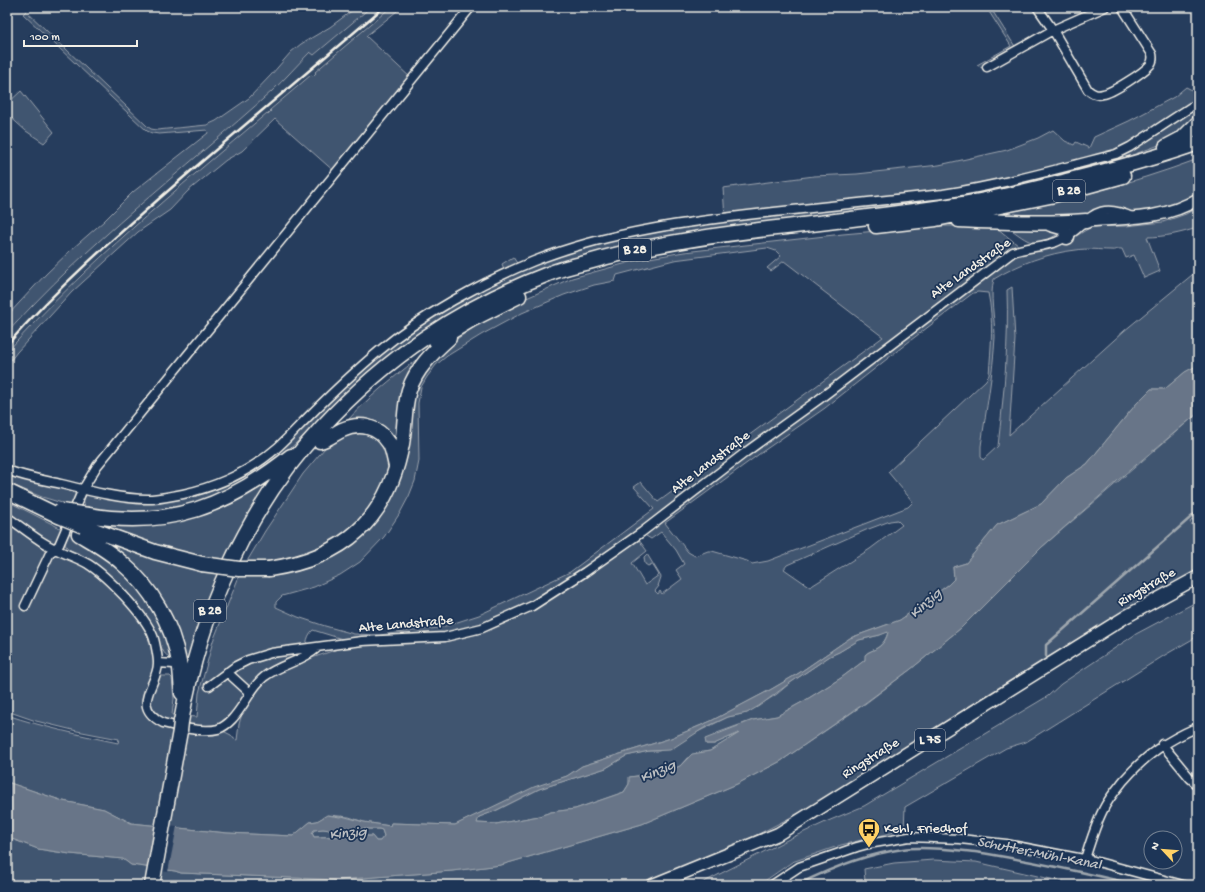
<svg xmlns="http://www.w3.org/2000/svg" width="1205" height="892" viewBox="0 0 1205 892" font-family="'Gochi Hand',sans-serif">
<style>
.built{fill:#334966}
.green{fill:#40546f;stroke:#9aa2ac;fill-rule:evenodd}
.water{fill:#677588;stroke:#9fa7ae;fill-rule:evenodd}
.pier{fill:#263d5d}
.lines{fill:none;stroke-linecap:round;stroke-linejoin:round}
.stream{stroke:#9fa7ae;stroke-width:2.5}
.street-casing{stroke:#f4f1e8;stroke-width:11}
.secondary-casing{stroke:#f4f1e8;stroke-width:14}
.primary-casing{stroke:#f4f1e8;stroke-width:15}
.highway-casing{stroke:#f4f1e8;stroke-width:17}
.street{stroke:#1d3557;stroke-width:8}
.secondary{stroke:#1d3557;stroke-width:11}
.primary{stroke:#1d3557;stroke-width:12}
.highway{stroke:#1d3557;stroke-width:14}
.rail{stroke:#f4f1e8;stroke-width:2.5}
.highway-bridge-casing{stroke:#f4f1e8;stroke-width:17;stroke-linecap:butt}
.highway-bridge{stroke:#1d3557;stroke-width:14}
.labels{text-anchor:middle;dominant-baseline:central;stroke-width:3.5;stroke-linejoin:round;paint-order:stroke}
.shield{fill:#1d3557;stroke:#b4b9bc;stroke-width:1}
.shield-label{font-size:13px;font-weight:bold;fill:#f4f1e8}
.street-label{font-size:14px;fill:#f4f1e8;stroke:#1d3557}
.poi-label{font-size:14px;fill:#f4f1e8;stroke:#1d3557;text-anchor:start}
.water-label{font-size:15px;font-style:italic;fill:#bcbfc2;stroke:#1d3557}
</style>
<rect width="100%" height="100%" fill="#263d5d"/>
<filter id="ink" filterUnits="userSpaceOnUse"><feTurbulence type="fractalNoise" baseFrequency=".025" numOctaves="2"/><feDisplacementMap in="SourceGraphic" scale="8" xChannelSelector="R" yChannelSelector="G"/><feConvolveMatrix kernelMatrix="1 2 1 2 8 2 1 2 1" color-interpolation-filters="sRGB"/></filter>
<g filter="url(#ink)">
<path class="built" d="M 371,7 L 391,7 L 315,72 L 316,73 L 313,76 L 311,75 L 271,109 L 271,111 L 268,114 L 267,113 L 125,234 L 75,280 L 36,320 L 7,352 L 7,333 L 66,271 L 116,225 L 273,90 L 310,52 L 314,55 Z"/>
<path class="green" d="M 357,7 L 371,7 L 314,55 L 310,52 C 297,65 285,79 272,91 C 183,171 87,243 7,333 L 7,316 L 46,274 L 72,249 L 104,221 L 133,192 L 208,133 L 207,130 L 159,134 L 152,133 L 147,131 L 23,14 L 26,11 L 147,126 L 151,129 L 157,130 L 207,125 L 216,121 L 249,98 L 271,75 L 291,52 L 301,44 L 330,27 Z
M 391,7 L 402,7 L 366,36 L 413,80 L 336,173 L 275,119 L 242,151 L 226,160 L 188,191 L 170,210 L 138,232 L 72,292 L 17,352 L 7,365 L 7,352 C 86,264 177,189 267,113 L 268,114 L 271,111 L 270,110 L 311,75 L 313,76 L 316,73 L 315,72 Z
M 986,7 L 990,7 L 1016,48 L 982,68 L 977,65 L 1011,46 Z
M 1186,87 L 1198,93 L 1198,139 L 1167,142 L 1127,157 L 981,196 L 648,241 L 602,251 L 547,268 L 500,288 L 310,430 L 282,456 L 214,499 L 143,516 L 88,512 C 83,504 82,501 87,493 L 129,499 L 191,492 L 259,462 L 341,386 L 421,321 L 506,274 L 502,264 L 513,257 L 520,268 L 607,240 L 725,218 L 723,188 L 814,176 L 857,174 L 939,165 L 1007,150 L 1038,138 L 1053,130 L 1065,141 L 1074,145 L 1076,142 L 1089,148 L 1094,137 L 1129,121 L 1174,97 Z
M 21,91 L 54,132 L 44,143 L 26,131 L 7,114 L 7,104 Z
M 1198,159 L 1198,194 L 1172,207 L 1135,214 L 1125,210 L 1107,208 L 1083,218 L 986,217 C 1058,202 1129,185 1198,159 Z
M 1198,207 L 1197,228 C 1181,233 1165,237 1147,237 L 1160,271 L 1144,278 L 1134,255 L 1126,258 L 1122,249 C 1118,248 1115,251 1110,250 C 1099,250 1087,248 1076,250 C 1048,253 1018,264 994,279 C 989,295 995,319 995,337 C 993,374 986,410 981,446 L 981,457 L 983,460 L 998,446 C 1004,394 1009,342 1007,290 L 1012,287 L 1015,339 L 1009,435 L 1124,331 L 1198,270 L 1197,366 L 1185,372 L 1165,389 L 1151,389 L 1137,403 L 1087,464 L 1066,478 L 1041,504 L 997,525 L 966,563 L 953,567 L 954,579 L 948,585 L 900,620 L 850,638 L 799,673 L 770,690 L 711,721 L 671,738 L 582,766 L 567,776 L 532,789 L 455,825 L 391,823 L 390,826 L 364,822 L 349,817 L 328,815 L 317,821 L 310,822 L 294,836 L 227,833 L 131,823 L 104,809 L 63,801 L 7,782 L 7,715 C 43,727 80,735 118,743 L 119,739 L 77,731 L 36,721 L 7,711 L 7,523 L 51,554 C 87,553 152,622 154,656 C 155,670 148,684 144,698 L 157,676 L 170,676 L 172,678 L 174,699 L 172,715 L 197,717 L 199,693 L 213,641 L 240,574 L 267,574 L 370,525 L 409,425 L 417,381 L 448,345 L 489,317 L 522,300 L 572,278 L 638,260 L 684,252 L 843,234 L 934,226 L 970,226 L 997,228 L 1019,246 L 1032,251 L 1068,241 L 1091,227 L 1126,226 L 1163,222 L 1186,214 ZM 767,248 L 776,251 L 781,256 L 767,268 L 771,271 L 784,261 L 883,337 L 658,502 L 641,482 L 634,487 L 654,509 L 570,572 L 479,615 L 439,628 L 379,635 L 354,634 L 325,626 L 298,617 L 276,607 L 276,602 L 282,596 L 314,587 L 340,575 L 360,562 L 384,537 L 400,513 L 409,496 L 415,481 L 419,461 L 418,403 L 421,387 L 427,377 L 436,365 L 447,356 L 481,335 L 522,313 L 564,295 L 594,285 L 615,281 L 617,275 L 674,260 ZM 978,292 L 988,293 C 994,320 991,347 989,375 L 986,380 L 888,472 L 913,502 L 908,507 L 768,561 L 752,564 L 747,561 L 712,551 L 708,551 L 695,556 L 688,552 L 665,523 L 762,452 L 825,408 L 911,340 L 973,293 ZM 897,520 L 902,525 L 870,549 L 810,587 L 784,569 L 787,565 L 866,530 L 890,521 ZM 642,532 L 646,536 L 651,539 L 661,532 L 676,550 L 684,564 L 676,570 L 682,579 L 662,594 L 660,591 L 658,594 L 655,591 L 659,586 L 658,586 L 661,577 L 647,554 L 644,557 L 645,564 L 648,566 L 652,564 L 659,575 L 645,585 L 632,563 L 647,551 L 636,536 ZM 313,630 L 352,642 L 338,649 L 306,660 C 306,649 305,637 313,630 ZM 233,712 L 242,714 L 239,724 L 237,740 L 234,739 L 231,735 L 221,730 L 220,724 Z
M 1006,226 L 1057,228 L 1061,232 C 1033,250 1031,243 1006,226 Z
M 416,360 L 405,381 L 401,394 L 397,455 L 392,439 L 347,421 C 368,398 391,379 416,360 Z
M 1198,413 L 1198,515 L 1190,522 L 1198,533 L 1198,573 L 826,799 L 747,840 L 720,853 L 654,878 L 630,885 L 7,885 L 7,837 L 38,849 L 70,854 L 123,859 L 131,865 L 175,871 L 181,873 L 338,880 L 452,871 L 501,865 L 642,824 L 737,784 L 781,761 L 866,703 L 911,669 L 961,628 L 1042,547 Z
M 349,430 C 357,432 367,432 373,435 C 380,438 387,450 388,457 C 392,498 346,538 312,553 C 291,562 269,563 246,563 L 265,531 L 303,474 L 330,442 Z
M 279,470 L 226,561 L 179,553 L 106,528 L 109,523 L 144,523 Z
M 7,472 L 70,489 L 74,492 L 76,496 L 72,506 L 42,497 L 7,483 Z
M 7,501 L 62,529 L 56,541 L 53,543 L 43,539 L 7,511 Z
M 67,532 L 77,537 L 131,576 L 167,634 L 171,657 C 164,656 163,650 160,644 C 152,624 140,605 125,590 C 112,577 98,563 82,555 C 77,552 69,551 66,546 C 63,542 66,537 67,532 Z
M 103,539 L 222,573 L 188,668 L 185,669 L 171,620 L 102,542 Z
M 1198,601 L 1198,636 L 1165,655 L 1026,742 L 1006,748 L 905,807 L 904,830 L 841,845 L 792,862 L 759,885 L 698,885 L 789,839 L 828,821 L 864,806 L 1048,696 L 1061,684 L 1136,634 Z
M 888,631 C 887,638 883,644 877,648 C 873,651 869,651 866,654 L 865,660 L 841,678 L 804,701 L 777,716 L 753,720 L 717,733 L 706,744 L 714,744 L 743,731 L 710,751 L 703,752 L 687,758 L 680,766 L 667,772 L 630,777 L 629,784 L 624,792 L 575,809 L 551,812 L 539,816 L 496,824 L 476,823 L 479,817 L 495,811 L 539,789 L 606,768 L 626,756 L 649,751 L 659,751 L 728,717 L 747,713 L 777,694 L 790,683 L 830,656 L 839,652 L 859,640 L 880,635 Z
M 323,829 L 330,830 L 338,829 L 379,829 L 382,830 L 384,836 L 380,841 L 376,841 L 372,836 L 314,837 L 312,833 L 314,830 Z
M 933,860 L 976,862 L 1077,885 L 863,885 L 865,881 L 864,869 L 894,863 Z"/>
<path class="water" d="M 1198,365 L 1198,413 L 1124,475 L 1042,547 L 961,628 L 911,669 L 865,703 L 781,761 L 737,784 L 642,824 L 501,865 L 452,871 L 338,880 L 181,873 L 175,871 L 131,865 L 123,859 L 70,854 L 38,849 L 7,837 L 7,782 L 63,801 L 104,809 L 131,823 L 227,833 L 293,836 L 310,822 L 317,821 L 327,815 L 340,817 L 342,816 L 364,822 L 390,826 L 391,823 L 455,825 L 534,787 L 567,776 L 582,766 L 671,738 L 711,721 L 770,690 L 799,673 L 850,638 L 900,620 L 948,585 L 954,579 L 953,567 L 966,563 L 997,525 L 1041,504 L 1066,478 L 1087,464 L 1137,403 L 1151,389 L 1165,389 L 1185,372 ZM 888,632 C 887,638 883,645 877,648 C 873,651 869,651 865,655 L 865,660 L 841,678 L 804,701 L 777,716 L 753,720 L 705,739 L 706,744 L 714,744 L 739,733 L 710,751 L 692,754 L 680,766 L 667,772 L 629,777 L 629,784 L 624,792 L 575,809 L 551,812 L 539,816 L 496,824 L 477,823 L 479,817 L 495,811 L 539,789 L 606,768 L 626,756 L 649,751 L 670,750 L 704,728 L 728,717 L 747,713 L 759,706 L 790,683 L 830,656 L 839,652 L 859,640 L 880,635 ZM 323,829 L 330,830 L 338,829 L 379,829 L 382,830 L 384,836 L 380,841 L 376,841 L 372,836 L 314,837 L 312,833 L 314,830 Z"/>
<path class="pier" d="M 156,824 L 177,826 L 168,872 L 148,869 Z"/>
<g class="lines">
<path class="stream" d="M 1046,656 L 1046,645 L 1198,511
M 797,885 C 831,868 866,854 903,849 C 923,846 955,850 975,852 C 1030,860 1084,873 1139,885"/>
<g class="street-casing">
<path id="street" d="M 1037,7 L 1053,30 L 1088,90 C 1093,94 1097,96 1103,94 C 1112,93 1144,72 1150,65 C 1153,61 1153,58 1152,54 L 1122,7
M 987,67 L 1053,30 L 1105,7
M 7,470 C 25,477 43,480 61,484 C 89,491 125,500 152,499 C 163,498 173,496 183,494 C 219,486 251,471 278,447 C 288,438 298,427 307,418 C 330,395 354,372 379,351 C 422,315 482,282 534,261 C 609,231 694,221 774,212 C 831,206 887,200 943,194 C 1001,185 1058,169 1116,154 L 1130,147 L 1191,107
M 7,517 C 19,525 31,535 44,543 C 58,552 74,556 88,564 C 107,576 145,615 153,636 C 155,641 158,657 158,663 C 158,686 129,705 163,723 C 177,727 204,733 218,729 C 229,725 236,715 242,706 C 249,696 254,685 264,677 C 280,664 302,662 317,648
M 25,606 L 50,553 L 59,545 L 83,489 L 97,466 L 471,7
M 158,663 L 174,664 L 180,663
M 227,672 L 250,693
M 209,686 L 236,666 L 248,660 L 271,653 L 362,641 L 445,637 L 482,628 L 532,606 L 585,572 L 642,532 L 746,452 L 818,400 L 1013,252 C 1027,247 1042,247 1056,242 C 1089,229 1090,197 1132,217
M 1162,744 L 1190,778 L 1198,785
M 1085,859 C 1090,843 1095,826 1103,810 C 1108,799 1116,790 1124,780 C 1147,754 1166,741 1198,727
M 772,885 L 799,867 L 857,847 L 868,844 L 909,837 L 960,839 L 1006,844 L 1094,861 L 1183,885"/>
</g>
<g class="secondary-casing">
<path id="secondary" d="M 1086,221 C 1125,218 1164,220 1198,199"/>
</g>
<g class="primary-casing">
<path id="primary" d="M 653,885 L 778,834 L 1127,616 L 1198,577"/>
</g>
<g class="highway-casing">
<path id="highway" d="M 1166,147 L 1183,138 L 1198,123
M 959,220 C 1001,222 1043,224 1086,221
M 1051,224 L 1065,228 L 1067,237
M 876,226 L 936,219 L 1050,196 L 1123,176
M 436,341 L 471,320 L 519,296
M 320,441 C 329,439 335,433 342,430 C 360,422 378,426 389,443 C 393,449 394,459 396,466
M 7,491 L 59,516
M 88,515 C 169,529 228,506 291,456
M 83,526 L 155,552 L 202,564
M 79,534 C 94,543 109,551 122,563 C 152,588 172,624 179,662 C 181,672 181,683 182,693
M 269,569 C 343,558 388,520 402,444 C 405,428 404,406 409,390 C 416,369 432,353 449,338
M 181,722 C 200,613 246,508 322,427 C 387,357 459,308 548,274 C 560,269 572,266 585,263 C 650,244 718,234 786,227 C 845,220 904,213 963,204 C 997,199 1030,190 1063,182 C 1109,170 1154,159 1198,143
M 152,885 L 180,731"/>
</g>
<use href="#street" class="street"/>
<use href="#secondary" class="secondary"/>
<use href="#primary" class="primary"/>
<use href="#highway" class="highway"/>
<path class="rail" d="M 7,345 C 63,281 128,226 192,170 C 256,115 320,61 384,7"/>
<g class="highway-bridge-casing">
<path id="highway-bridge" d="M 61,511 L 88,515
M 59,516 L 83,526
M 202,564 L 239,569 L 269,569
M 180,731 L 181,722"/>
</g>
<use href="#highway-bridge" class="highway-bridge"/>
</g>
</g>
<defs>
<g id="bus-pin" transform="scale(1.15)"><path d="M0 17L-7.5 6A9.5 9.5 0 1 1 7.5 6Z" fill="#ffd166" stroke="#1d3557"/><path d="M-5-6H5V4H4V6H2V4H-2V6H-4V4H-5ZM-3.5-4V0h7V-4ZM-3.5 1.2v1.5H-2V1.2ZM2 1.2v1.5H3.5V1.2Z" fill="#111"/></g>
</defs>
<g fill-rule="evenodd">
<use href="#bus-pin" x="869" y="829"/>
</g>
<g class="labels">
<g class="shield">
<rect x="1053" y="180" width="32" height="22" rx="3"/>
<rect x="619" y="239" width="32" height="22" rx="3"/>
<rect x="194" y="600" width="32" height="22" rx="3"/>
<rect x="915" y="729" width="30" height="22" rx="3"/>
</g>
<g class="shield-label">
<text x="1069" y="191">B 28</text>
<text x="635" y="250">B 28</text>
<text x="210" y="611">B 28</text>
<text x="930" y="740">L 75</text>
</g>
<g class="street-label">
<text transform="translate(971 269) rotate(-35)">Alte Landstraße</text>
<text transform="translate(711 463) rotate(-37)">Alte Landstraße</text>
<text transform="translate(1147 588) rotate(-30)">Ringstraße</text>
<text transform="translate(406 625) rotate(-5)">Alte Landstraße</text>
<text transform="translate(871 759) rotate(-32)">Ringstraße</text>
</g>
<g class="poi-label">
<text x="884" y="829">Kehl, Friedhof</text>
</g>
<g class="water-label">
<text transform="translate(926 604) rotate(-42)">Kinzig</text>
<text transform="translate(658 772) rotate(-23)">Kinzig</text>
<text transform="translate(348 834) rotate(-5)">Kinzig</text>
<text transform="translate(1039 854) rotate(11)">Schutter-Mühl-Kanal</text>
</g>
</g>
<rect width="1205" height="892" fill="none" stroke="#1d3557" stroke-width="24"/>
<rect x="12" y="12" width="1181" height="868" fill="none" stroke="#f4f1e8" stroke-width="1.5" filter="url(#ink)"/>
<g transform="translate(1163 850) rotate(296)"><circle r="19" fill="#1d3557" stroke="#738091"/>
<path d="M0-3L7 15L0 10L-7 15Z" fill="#ffd166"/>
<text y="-6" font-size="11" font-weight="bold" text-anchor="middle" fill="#f4f1e8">N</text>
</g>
<path d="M24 40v6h113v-6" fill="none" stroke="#f4f1e8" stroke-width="2"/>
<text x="30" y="40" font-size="12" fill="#f4f1e8" stroke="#1d3557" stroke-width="3" paint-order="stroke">100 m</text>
</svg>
